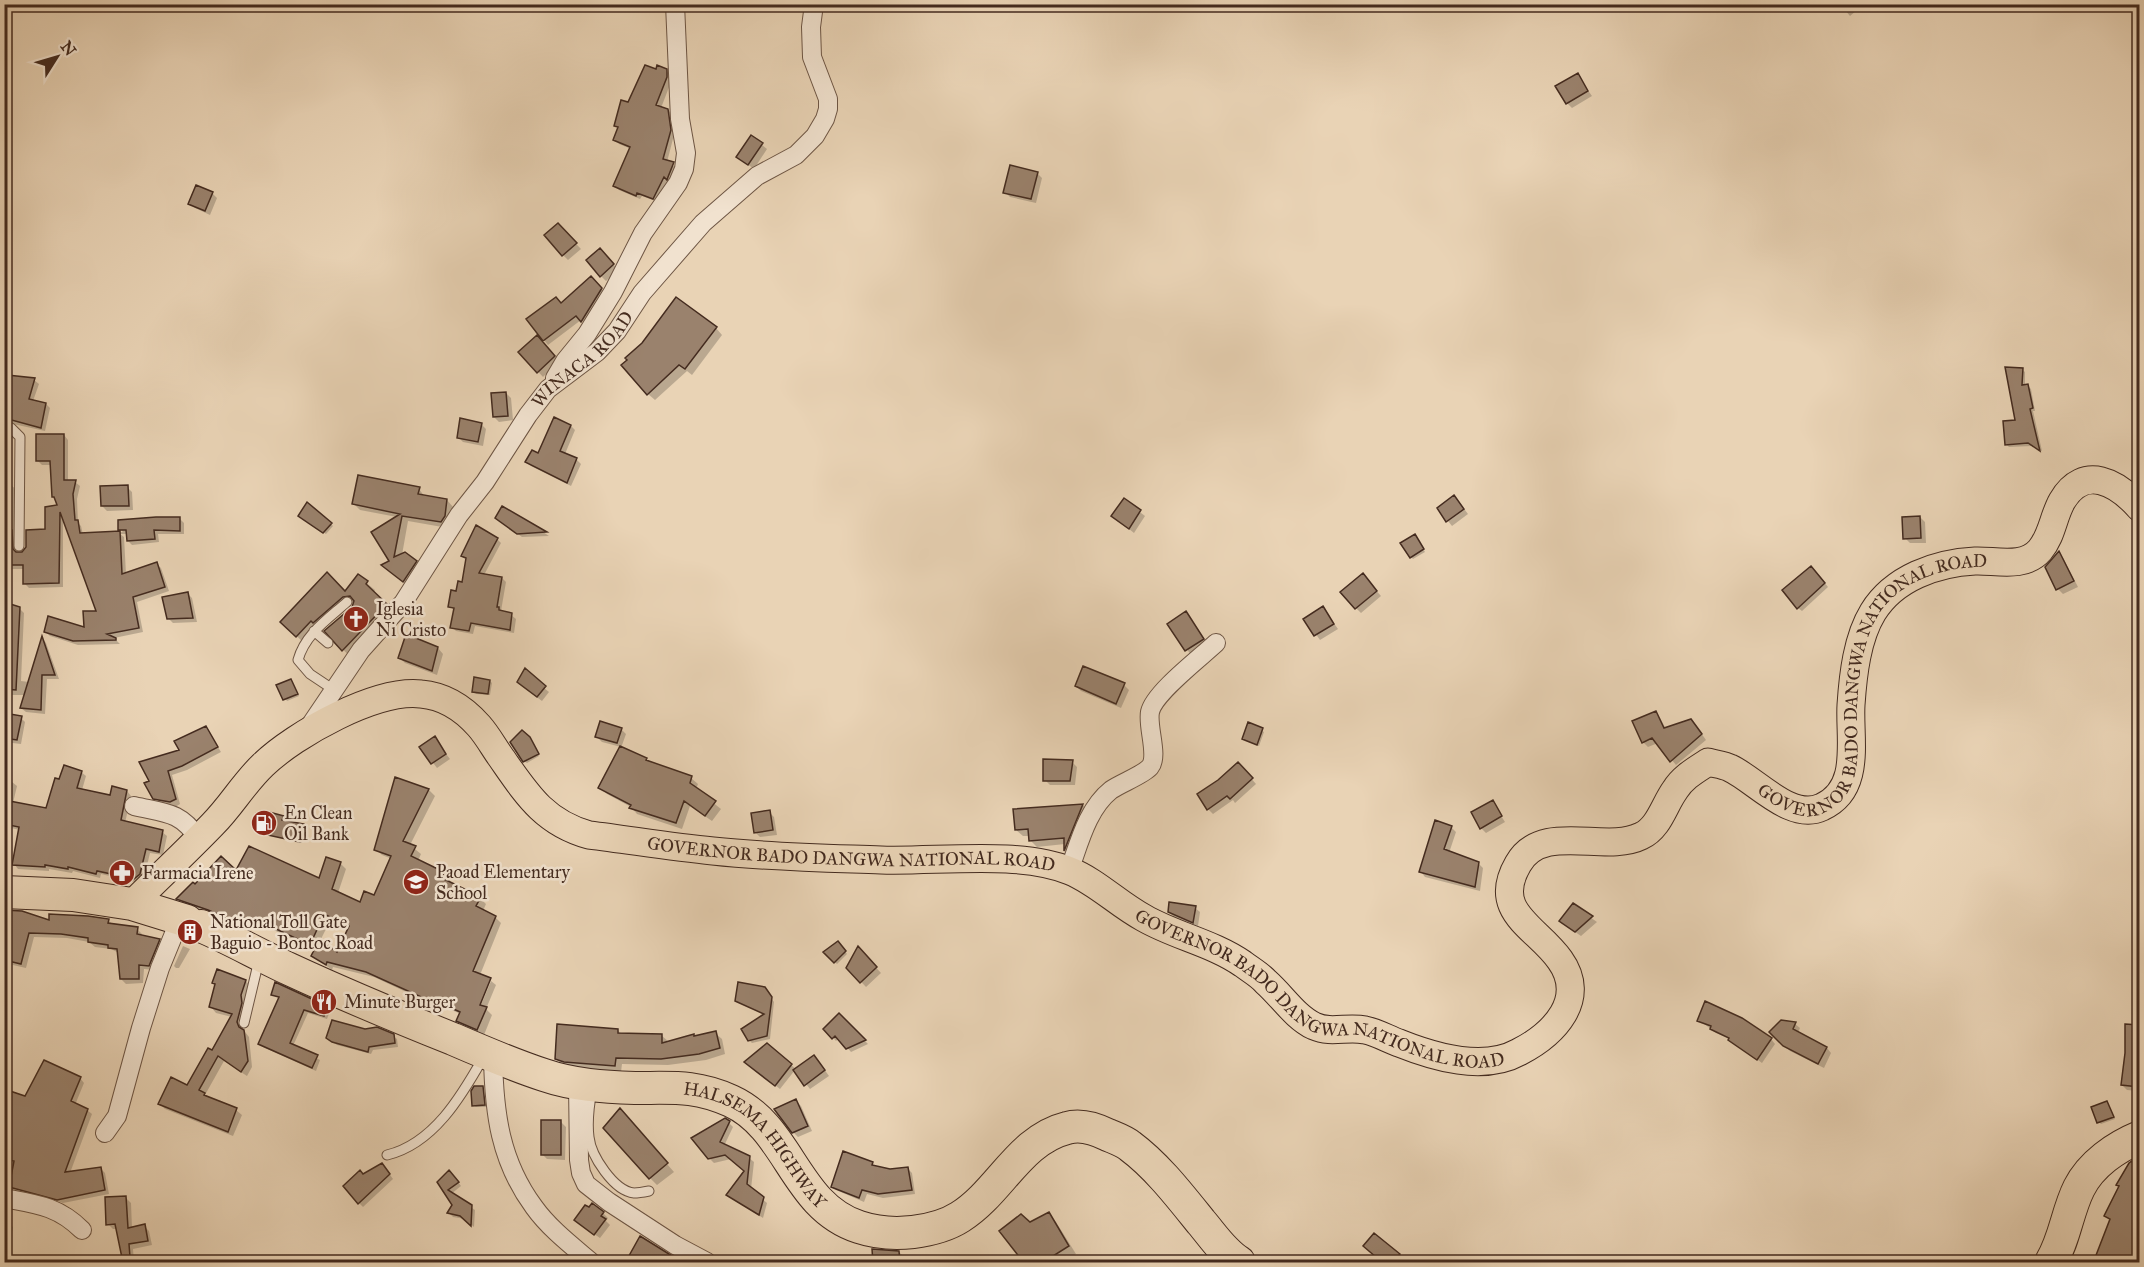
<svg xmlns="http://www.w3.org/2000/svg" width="2144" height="1267" viewBox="0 0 2144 1267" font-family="'IM FELL Great Primer',serif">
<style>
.shadow{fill:#0003;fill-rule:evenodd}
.building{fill:#9a826d;stroke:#442b1f;stroke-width:1.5}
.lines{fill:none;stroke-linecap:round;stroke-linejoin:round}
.lane-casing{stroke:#6d5544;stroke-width:11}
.street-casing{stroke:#6d5544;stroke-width:20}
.primary-casing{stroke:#442b1f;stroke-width:29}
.highway-casing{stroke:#442b1f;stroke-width:34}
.lane{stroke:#f1e2cf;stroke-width:9}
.street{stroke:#f1e2cf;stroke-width:18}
.primary{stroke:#e9d3b5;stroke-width:27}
.highway{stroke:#e9d3b5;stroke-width:32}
.labels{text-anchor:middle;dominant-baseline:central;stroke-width:5;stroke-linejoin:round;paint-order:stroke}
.street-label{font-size:18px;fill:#442b1f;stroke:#f1e2cf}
.poi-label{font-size:18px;fill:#442b1f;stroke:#f1e2cf;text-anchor:start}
</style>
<rect width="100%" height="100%" fill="#e9d3b5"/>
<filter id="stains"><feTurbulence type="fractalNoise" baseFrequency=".00333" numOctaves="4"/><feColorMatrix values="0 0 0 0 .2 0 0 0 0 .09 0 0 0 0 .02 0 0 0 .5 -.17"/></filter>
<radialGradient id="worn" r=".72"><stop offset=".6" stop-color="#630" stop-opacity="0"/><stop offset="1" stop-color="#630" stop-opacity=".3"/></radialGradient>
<path class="shadow" d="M 1840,4 L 1864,4 L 1850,16 Z
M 666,70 L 670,75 L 671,82 L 661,108 L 668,110 L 672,114 L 674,135 L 667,162 L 677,168 L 672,183 L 669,179 L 658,202 L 642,196 L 640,199 L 619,190 L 615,186 L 631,149 L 619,144 L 615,139 L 619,129 L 616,125 L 629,104 L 657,71 Z
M 1577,75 L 1592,96 L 1572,108 L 1567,103 Z
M 762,145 L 767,149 L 754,169 L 738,157 Z
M 1037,173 L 1042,178 L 1036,203 L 1010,197 L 1005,192 Z
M 212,193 L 217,198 L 210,215 L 195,208 L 190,204 Z
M 558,225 L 581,249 L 568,260 L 563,255 Z
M 605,254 L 618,270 L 606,281 L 601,276 Z
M 591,278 L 606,293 L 586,325 L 581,320 L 548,345 L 544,340 L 561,305 Z
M 716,328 L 722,335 L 692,375 L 687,371 L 655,400 L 648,394 Z
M 542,342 L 559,361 L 543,377 L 520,352 Z
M 2022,369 L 2025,372 L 2025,386 L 2028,386 L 2031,389 L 2035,411 L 2033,411 L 2042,451 L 2032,446 L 2009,447 L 2006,444 L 2017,422 Z
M 4,376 L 34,380 L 39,384 L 33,401 L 46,404 L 50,408 L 45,431 L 4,422 Z
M 506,393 L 511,398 L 513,420 L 499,422 L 494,417 Z
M 554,419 L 571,426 L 575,430 L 565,454 L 576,459 L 581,464 L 571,486 L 531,466 L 527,461 L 539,455 Z
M 481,424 L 486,429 L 483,446 L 463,442 L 458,437 Z
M 64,435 L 68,440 L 68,481 L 75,482 L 80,486 L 77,499 L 78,523 L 81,526 L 83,535 L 123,532 L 120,529 L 180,519 L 184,523 L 184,534 L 158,534 L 159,542 L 132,545 L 128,541 L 127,534 L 120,534 L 124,537 L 126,574 L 156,564 L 161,568 L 169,591 L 137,602 L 143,632 L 114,638 L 120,644 L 78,645 L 50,636 L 45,631 L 85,630 L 98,612 L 63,520 L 63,587 L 29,588 L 25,584 L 24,569 L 4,569 L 4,487 L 12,486 L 17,490 L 16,551 L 18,554 L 27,550 L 46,531 L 59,506 L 53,497 L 51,465 L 42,465 L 37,460 Z
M 127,487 L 132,492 L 133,510 L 107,511 L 102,506 Z
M 419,489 L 425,497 L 447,500 L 453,507 L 451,523 L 448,528 L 408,521 L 402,555 L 416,562 L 422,568 L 410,587 L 389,571 L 397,517 L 360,510 L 354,504 Z
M 1124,500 L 1145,516 L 1134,533 L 1113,516 Z
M 1459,502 L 1468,514 L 1452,526 L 1448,521 Z
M 307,504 L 333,526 L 326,534 L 302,517 Z
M 502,508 L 546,534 L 549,536 L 522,537 L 496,518 Z
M 1920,517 L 1925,522 L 1926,543 L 1910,543 L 1905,538 Z
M 1417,538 L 1425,552 L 1413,559 L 1411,557 Z
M 497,539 L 501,543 L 484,575 L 502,578 L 506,582 L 501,611 L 511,615 L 516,619 L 514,633 L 475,626 L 473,634 L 456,631 L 452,627 L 455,611 L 450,606 L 464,584 L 467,560 L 463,555 Z
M 2059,553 L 2063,558 L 2078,587 L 2063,594 L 2058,589 Z
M 1815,571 L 1828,587 L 1802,611 L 1798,608 Z
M 358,576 L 375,590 L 373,593 L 393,613 L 351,658 L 326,631 L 353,608 L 355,603 L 350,604 L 304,643 L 282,622 L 346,593 Z
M 1367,580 L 1381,596 L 1361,613 L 1356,608 Z
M 187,593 L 192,598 L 197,622 L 173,623 L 168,618 Z
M 4,603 L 19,608 L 24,613 L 21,681 L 29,682 L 43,639 L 46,643 L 59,679 L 47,679 L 45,714 L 26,712 L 21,708 L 25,695 L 4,695 Z
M 1323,608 L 1338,629 L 1320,640 L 1305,619 Z
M 1186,613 L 1208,644 L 1191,655 L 1169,624 Z
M 407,636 L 438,648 L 443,654 L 437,675 L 405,663 L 400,658 Z
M 291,680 L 299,696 L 287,701 L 278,686 Z
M 490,681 L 492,683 L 490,695 L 476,694 L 474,692 Z
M 1124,685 L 1129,690 L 1121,708 L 1081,691 L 1076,686 Z
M 523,687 L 544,688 L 549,692 L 542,701 Z
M 1655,713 L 1660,718 L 1666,729 L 1696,726 L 1706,740 L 1676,765 L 1658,743 L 1648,747 L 1643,742 Z
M 4,715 L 21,718 L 25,722 L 21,744 L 4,742 Z
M 1249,724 L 1264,732 L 1259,746 L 1243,739 Z
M 206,728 L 221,752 L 187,770 L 172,775 L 180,804 L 175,807 L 160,803 L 146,784 Z
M 621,729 L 626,734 L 621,748 L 646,759 L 650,763 L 691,778 L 698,784 L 696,789 L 721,809 L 712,821 L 690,806 L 682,829 L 637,814 L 631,807 L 607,794 L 600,787 L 621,747 L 602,742 L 597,737 Z
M 434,738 L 450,759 L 437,768 L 421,747 Z
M 532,741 L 539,756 L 527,763 L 524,761 Z
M 1072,762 L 1077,767 L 1075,785 L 1050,785 L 1045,780 Z
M 1243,769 L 1256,784 L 1235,803 L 1233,800 L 1213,814 L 1208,809 Z
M 81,772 L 86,776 L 82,790 L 112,796 L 127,791 L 131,796 L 125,823 L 162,832 L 167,836 L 163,855 L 150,853 L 144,878 L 139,883 L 101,874 L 100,878 L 73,871 L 72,873 L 49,869 L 49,871 L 18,869 L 14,864 L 20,830 L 11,828 L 4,817 L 4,780 L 12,782 L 17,786 L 13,803 L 47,810 L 60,781 Z
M 396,779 L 429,790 L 435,796 L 410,845 L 421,854 L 418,861 L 444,874 L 450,880 L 448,883 L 480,898 L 486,904 L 483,911 L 495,917 L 501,923 L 480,975 L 491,980 L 488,980 L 475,1011 L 478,1012 L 491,981 L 496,985 L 486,1009 L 492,1015 L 484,1035 L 464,1027 L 458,1021 L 461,1014 L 437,1004 L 436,1006 L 374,977 L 333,967 L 332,970 L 312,955 L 316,950 L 263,925 L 261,929 L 246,921 L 242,928 L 216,915 L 184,905 L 179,899 L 195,886 L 236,872 L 319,880 L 340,863 L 346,869 L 338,893 L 360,904 L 374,897 L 392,859 L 382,855 L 376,849 ZM 331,919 L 349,928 L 338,954 L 320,941 Z
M 1492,802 L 1505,822 L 1486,833 L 1481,828 Z
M 1083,805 L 1089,812 L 1071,856 L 1065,851 L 1065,844 L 1037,847 L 1030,840 L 1030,836 L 1023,836 L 1016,830 L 1015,810 Z
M 769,812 L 774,817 L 777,835 L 760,837 L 755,832 Z
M 283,817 L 285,819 L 284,822 L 305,828 L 302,843 L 265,834 Z
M 1451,827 L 1456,832 L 1449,853 L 1478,863 L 1483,868 L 1480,891 L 1425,877 L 1421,872 Z
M 1573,905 L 1597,922 L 1581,936 L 1565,925 Z
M 1195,908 L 1200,912 L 1198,926 L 1174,917 L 1169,912 Z
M 4,911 L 51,922 L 108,920 L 113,925 L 137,929 L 142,934 L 142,936 L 159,940 L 164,945 L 154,970 L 144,969 L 143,983 L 126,984 L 121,979 L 119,953 L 111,949 L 95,947 L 89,942 L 67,938 L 34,937 L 26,968 L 4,963 Z
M 840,945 L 847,954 L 837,964 L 825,952 Z
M 183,946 L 190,949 L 179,968 L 176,968 L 174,966 Z
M 858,948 L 881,973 L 866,987 L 848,968 Z
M 218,971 L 246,981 L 251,987 L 242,1028 L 249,1037 L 252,1067 L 247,1076 L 224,1061 L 205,1095 L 208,1098 L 236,1110 L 242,1115 L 233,1136 L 165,1109 L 160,1104 L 188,1087 L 212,1052 L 232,1017 L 216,1013 L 211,1007 Z
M 767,992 L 774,1002 L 770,1039 L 752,1043 L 749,1040 L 765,1015 L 736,1001 Z
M 273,994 L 326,1007 L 330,1011 L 327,1019 L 308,1013 L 293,1046 L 320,1060 L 316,1071 L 263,1047 L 260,1043 L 280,999 Z
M 839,1015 L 868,1044 L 851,1052 L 839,1038 L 836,1041 L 825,1029 Z
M 1699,1020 L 1771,1039 L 1775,1044 L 1762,1063 L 1730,1039 L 1716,1033 Z
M 1795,1024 L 1800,1028 L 1798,1033 L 1827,1048 L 1831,1053 L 1824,1068 L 1790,1051 L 1771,1032 Z
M 2127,1026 L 2140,1026 L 2140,1104 L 2137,1091 L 2127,1090 L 2122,1085 L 2126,1053 Z
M 617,1030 L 622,1034 L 661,1035 L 669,1042 L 715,1033 L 722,1039 L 725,1054 L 706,1060 L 668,1065 L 622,1064 L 621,1072 L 572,1068 L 563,1065 L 556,1059 Z
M 365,1031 L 393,1036 L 397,1039 L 398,1047 L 373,1050 L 371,1054 L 337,1045 L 331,1041 Z
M 819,1062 L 829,1076 L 810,1089 L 795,1070 L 780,1089 L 751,1066 L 791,1065 L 796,1069 Z
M 80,1078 L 84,1083 L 75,1105 L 87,1110 L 92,1114 L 70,1173 L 101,1169 L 105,1173 L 109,1194 L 63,1203 L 45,1197 L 11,1191 L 4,1193 L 4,1105 Z
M 482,1087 L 484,1089 L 486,1107 L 476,1107 L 473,1105 Z
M 796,1101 L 801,1106 L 812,1131 L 798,1137 L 793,1132 Z
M 2107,1102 L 2115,1119 L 2101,1124 L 2099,1122 Z
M 627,1118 L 674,1172 L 657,1185 L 650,1178 Z
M 561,1122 L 566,1127 L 565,1160 L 547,1159 L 542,1154 Z
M 729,1123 L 733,1127 L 724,1146 L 749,1158 L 754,1162 L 751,1189 L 767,1203 L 763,1218 L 728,1195 L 746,1171 L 731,1159 L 714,1163 L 709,1158 Z
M 2132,1163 L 2140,1175 L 2140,1262 L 2094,1262 L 2111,1221 L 2106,1216 Z
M 872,1164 L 876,1168 L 890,1171 L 908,1169 L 912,1173 L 915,1194 L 883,1198 L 867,1194 L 864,1202 L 836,1190 L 831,1186 Z
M 386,1169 L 393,1179 L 363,1207 L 359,1203 L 363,1176 Z
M 453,1175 L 461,1186 L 451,1194 L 475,1210 L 474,1227 L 465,1219 L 453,1217 L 449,1213 L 454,1205 L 439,1182 Z
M 126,1198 L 131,1203 L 132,1228 L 144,1226 L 149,1231 L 152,1245 L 133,1249 L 134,1262 L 128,1262 L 123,1258 L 117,1229 L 113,1229 L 108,1224 Z
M 603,1213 L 608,1218 L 606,1221 L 610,1225 L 600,1238 L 581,1225 Z
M 1048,1214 L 1056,1222 L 1076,1254 L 1062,1262 L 1026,1262 L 1030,1224 Z
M 4,1221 L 13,1227 L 9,1251 L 4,1250 Z
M 899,1252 L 904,1257 L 904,1262 L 912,1262 L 880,1262 Z
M 1399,1255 L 1404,1259 L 1401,1262 L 1384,1262 Z"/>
<path class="building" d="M 645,65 L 656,69 L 657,65 L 667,69 L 667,77 L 656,105 L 668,109 L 671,130 L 663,159 L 674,162 L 668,177 L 667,180 L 664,177 L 653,199 L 637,193 L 636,196 L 613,186 L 630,147 L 613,140 L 618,127 L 614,126 L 621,100 L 628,102 Z
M 1578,73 L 1588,91 L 1566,104 L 1555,86 Z
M 751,135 L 763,143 L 748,165 L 736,157 Z
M 1010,165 L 1038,172 L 1031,199 L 1003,193 Z
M 196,185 L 213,192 L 205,211 L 188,204 Z
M 558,223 L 577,243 L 562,256 L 544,235 Z
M 600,248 L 614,264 L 600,277 L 586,260 Z
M 591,276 L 602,288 L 581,322 L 576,316 L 543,341 L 526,319 L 556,297 L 561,303 Z
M 676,297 L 717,327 L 685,369 L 679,365 L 647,395 L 621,365 L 627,360 L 625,358 L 642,343 Z
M 537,335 L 555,356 L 537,373 L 518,352 Z
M 2005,367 L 2023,368 L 2022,385 L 2028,384 L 2033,408 L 2030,409 L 2040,451 L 2028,443 L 2005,445 L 2003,421 L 2015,420 Z
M 7,375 L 35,378 L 29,399 L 46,403 L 41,428 L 4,418 L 4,389 L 10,390 Z
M 506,392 L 508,416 L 493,417 L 491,393 Z
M 554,417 L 571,425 L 560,451 L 577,458 L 567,483 L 525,462 L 532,450 L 538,453 Z
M 460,418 L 482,423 L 478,442 L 457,438 Z
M 36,434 L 64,434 L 64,480 L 76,480 L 73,494 L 75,520 L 78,520 L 80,533 L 120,531 L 122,574 L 157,562 L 165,587 L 133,597 L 139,628 L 107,634 L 116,638 L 116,640 L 73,641 L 44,632 L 48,616 L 84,627 L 83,611 L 96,611 L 60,512 L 59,583 L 23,584 L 23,565 L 4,565 L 4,530 L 12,530 L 13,549 L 16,552 L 22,552 L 26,547 L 26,530 L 45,529 L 45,507 L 57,505 L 54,497 L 52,497 L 50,461 L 36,461 Z
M 358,475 L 420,487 L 418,494 L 447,499 L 445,516 L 441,522 L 402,516 L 394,557 L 405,552 L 417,561 L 403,582 L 381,565 L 389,561 L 371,532 L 400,514 L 352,504 Z
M 128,485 L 129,506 L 101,506 L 100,486 Z
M 1454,495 L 1464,509 L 1446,522 L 1437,508 Z
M 1124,498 L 1141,510 L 1129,529 L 1111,516 Z
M 307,502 L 332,523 L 323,533 L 298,516 Z
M 502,506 L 547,532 L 517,534 L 495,518 Z
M 1920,516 L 1921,538 L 1903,539 L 1902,517 Z
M 156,517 L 180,517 L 180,531 L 154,530 L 155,539 L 127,541 L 126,530 L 118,530 L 118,520 Z
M 476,525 L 498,538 L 479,573 L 502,577 L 497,607 L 499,607 L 499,610 L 512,613 L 510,630 L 471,623 L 469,631 L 450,628 L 454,608 L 448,607 L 451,590 L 456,591 L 458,581 L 462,582 L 466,558 L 461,556 Z
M 1415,534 L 1424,549 L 1410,558 L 1400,543 Z
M 2059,551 L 2074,581 L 2056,590 L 2045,567 Z
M 1811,566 L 1825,583 L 1797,609 L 1782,590 Z
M 327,572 L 345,591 L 358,574 L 368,581 L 366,584 L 387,604 L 342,651 L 324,631 L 352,607 L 354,601 L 350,596 L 343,597 L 313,623 L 311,621 L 296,637 L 280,622 Z
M 1363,573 L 1377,591 L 1355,609 L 1340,592 Z
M 188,592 L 193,618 L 167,619 L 162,597 Z
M 4,602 L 20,607 L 16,690 L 4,689 Z
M 1323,606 L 1334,624 L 1314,636 L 1303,619 Z
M 1186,611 L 1204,639 L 1185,651 L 1167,624 Z
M 406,634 L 438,647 L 432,671 L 398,658 Z
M 42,636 L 55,675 L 42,675 L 41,710 L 20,708 Z
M 1083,666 L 1125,683 L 1116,704 L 1075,686 Z
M 525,668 L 546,686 L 537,697 L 517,682 Z
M 474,677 L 490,680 L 488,694 L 472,692 Z
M 291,679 L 298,694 L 283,700 L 276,685 Z
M 1656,711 L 1664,728 L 1691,719 L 1702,734 L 1670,762 L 1652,738 L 1642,743 L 1632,721 Z
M 4,713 L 22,716 L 17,740 L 4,738 Z
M 600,721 L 622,728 L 617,743 L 595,737 Z
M 1248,722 L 1263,728 L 1257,745 L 1242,739 Z
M 206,726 L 218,747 L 182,766 L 168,771 L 176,799 L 170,802 L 153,799 L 144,783 L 149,781 L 139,762 L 179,750 L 174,741 Z
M 522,730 L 530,737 L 539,754 L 523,762 L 510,742 Z
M 435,736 L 446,754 L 431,764 L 419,747 Z
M 620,746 L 647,758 L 646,760 L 692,776 L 690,783 L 716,801 L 705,816 L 684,801 L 676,823 L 629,808 L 631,805 L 598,788 Z
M 1043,759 L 1073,760 L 1070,781 L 1043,781 Z
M 1238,762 L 1253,778 L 1230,799 L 1227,796 L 1207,810 L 1197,794 L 1218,780 Z
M 64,765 L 82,771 L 77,788 L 110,795 L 112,786 L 127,790 L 121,820 L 163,830 L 159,852 L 146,849 L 140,874 L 134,879 L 97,871 L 96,874 L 68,867 L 68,869 L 45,865 L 45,867 L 12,865 L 19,827 L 4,824 L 4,800 L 46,808 L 55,778 L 59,779 Z
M 395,777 L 429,789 L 403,841 L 416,846 L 411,856 L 444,872 L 442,878 L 481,897 L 476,906 L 496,916 L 473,971 L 491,978 L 480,1005 L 487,1007 L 477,1030 L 456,1021 L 460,1012 L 431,999 L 430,1001 L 366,972 L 327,962 L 326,965 L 311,956 L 320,939 L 337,952 L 349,926 L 324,914 L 310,945 L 257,920 L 255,924 L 240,916 L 236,922 L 208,910 L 176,899 L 193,882 L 195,884 L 221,856 L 236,870 L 249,846 L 319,878 L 326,857 L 341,862 L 332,889 L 360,902 L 364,891 L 374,895 L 391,856 L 374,850 Z
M 1493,800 L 1502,816 L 1480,829 L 1471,812 Z
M 1083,804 L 1064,851 L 1064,838 L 1029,841 L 1028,829 L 1015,830 L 1013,809 Z
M 770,810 L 773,830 L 754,833 L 751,813 Z
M 269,812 L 284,816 L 282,820 L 304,824 L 300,842 L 263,834 Z
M 1435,820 L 1452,826 L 1444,849 L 1479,862 L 1475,887 L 1419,872 Z
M 1169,902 L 1196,906 L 1193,923 L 1168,912 Z
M 1573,903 L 1593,916 L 1575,932 L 1559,921 Z
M 4,910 L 22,911 L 49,920 L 49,914 L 88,916 L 109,919 L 108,923 L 138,927 L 137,934 L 160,939 L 149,966 L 139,965 L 139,979 L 120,979 L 117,949 L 108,948 L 108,945 L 88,942 L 88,938 L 61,934 L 29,933 L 21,964 L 4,960 Z
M 838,941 L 846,951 L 834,963 L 823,952 Z
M 858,946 L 877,967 L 860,983 L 846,968 Z
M 217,969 L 246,980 L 241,995 L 242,1003 L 237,1022 L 239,1027 L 244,1030 L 248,1061 L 241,1072 L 218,1056 L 199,1090 L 205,1093 L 204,1095 L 237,1108 L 228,1132 L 158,1104 L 171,1077 L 187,1085 L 208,1048 L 212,1050 L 232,1014 L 209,1007 L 215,984 L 212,983 Z
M 275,982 L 327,1006 L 324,1016 L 304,1010 L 290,1043 L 318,1055 L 312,1068 L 258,1044 L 279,997 L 271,995 Z
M 738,982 L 765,987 L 772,997 L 767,1036 L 748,1041 L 741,1029 L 764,1014 L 735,1001 Z
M 1705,1001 L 1742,1018 L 1772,1038 L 1757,1060 L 1728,1040 L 1729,1038 L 1710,1029 L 1711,1026 L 1697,1021 Z
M 839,1013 L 866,1040 L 846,1049 L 835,1036 L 832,1039 L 823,1029 Z
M 332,1020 L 365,1029 L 377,1027 L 394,1034 L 395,1043 L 369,1047 L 368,1052 L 332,1042 L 326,1038 Z
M 1781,1020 L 1796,1022 L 1793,1029 L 1827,1047 L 1818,1064 L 1783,1046 L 1769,1032 Z
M 557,1024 L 618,1029 L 618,1033 L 662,1034 L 662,1043 L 694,1034 L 694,1036 L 716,1031 L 720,1048 L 699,1054 L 661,1059 L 616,1058 L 615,1066 L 564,1062 L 555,1059 Z
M 2125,1024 L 2139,1025 L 2139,1087 L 2121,1085 L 2125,1053 Z
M 767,1043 L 792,1064 L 775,1086 L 744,1062 Z
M 814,1055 L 825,1070 L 804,1086 L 793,1070 Z
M 44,1060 L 81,1077 L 71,1101 L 88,1109 L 65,1172 L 101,1167 L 105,1190 L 57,1200 L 9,1187 L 14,1161 L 4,1159 L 4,1108 L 10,1091 L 25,1096 Z
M 474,1086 L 483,1086 L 485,1105 L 472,1106 L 471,1091 Z
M 796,1099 L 808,1126 L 792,1133 L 774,1109 Z
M 2107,1101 L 2114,1117 L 2097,1123 L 2091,1107 Z
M 620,1108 L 668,1163 L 649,1179 L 603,1128 Z
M 725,1118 L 730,1121 L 720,1142 L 750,1156 L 747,1184 L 764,1197 L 759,1215 L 726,1195 L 744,1171 L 725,1155 L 708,1159 L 691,1138 Z
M 541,1120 L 561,1120 L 561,1155 L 541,1155 Z
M 843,1151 L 873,1162 L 872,1165 L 890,1169 L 908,1167 L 912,1190 L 878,1194 L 862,1190 L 859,1198 L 831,1187 Z
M 2132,1161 L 2139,1180 L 2139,1246 L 2133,1263 L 2093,1263 L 2110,1219 L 2104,1216 L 2119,1186 L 2116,1185 L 2129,1163 Z
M 382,1163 L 390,1174 L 358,1204 L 343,1186 L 360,1170 L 363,1174 Z
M 449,1170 L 459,1182 L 448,1190 L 472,1205 L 471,1226 L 460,1216 L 447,1213 L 452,1205 L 437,1182 Z
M 126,1196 L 128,1228 L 145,1224 L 148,1241 L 129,1244 L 130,1257 L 122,1258 L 115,1224 L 106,1225 L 105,1197 Z
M 592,1203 L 604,1212 L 601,1216 L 606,1219 L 594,1235 L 574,1220 L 585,1205 L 589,1207 Z
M 1049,1212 L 1069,1246 L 1042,1263 L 1024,1263 L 999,1231 L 1021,1214 L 1030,1222 Z
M 1374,1233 L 1400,1254 L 1392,1263 L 1383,1263 L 1363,1246 Z
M 640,1236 L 669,1254 L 684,1263 L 625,1263 Z
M 872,1249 L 899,1251 L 900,1263 L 873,1263 Z"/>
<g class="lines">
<g class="lane-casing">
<path id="lane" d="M 4,425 L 11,428 L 20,437 L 19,546
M 314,631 L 328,643
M 334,690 L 310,674 L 298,660 C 305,634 328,619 347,602
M 244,1023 L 259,960
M 592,1090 C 589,1106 587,1121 589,1137 C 591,1156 614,1191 634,1193 C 639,1193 644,1192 649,1191
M 387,1155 C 433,1144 461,1097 483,1058"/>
</g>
<g class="street-casing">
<g id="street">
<path d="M 555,378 L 565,361 L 587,334 L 613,292 L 643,233 L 678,183 L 684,169 L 686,153 L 680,119 L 675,4"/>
<path id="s1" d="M 307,730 L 361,650 L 403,603 L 459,515 L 485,482 L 528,415 L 548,389 L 597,352 L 617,331 L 642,293 L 703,223 L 757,176 L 796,155 L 815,136 L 825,119 L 828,109 L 828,99 L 812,57 L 811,27 L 814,4"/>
<path d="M 134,806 C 164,813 180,811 198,838"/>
<path d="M 1069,871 C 1079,844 1087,809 1111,790 C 1121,783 1143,775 1150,767 C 1159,756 1147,727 1150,712 C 1154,693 1200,658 1216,643"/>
<path d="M 493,1057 C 494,1113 500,1161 534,1207 C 549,1228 571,1245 591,1262"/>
<path d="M 578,1084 L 579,1160 L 581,1173 L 586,1184 L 609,1202 L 675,1245 L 707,1262"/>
<path d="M 105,1133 L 117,1116 L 141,1028 L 160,968 L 180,919"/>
<path d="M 4,1198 C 36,1204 58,1206 82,1230"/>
</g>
</g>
<g class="primary-casing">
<g id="primary">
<path id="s2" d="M 132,904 C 159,877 187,851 213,824 C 231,806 244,783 263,765 C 295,734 376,689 421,694 C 445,696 464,709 479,726 C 487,735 493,746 500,756 C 526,793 543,822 589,835 C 630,840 671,847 713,851 C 768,857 825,858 881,860 C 937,862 1019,850 1070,871 C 1097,882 1118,904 1144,918 C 1175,936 1213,943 1243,964 C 1251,970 1260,975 1266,982 C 1282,996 1295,1017 1314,1026 C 1332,1034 1347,1026 1365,1030 C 1376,1032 1388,1039 1399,1043 C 1434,1057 1483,1072 1519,1052 C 1554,1034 1588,999 1560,960 C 1537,927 1490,912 1518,864 C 1542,821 1605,854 1641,836 C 1659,828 1664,805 1675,790 C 1683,777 1696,770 1708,762 C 1715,764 1724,765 1730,768 C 1756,780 1791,822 1822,807 C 1862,789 1849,739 1851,705 C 1853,675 1857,638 1873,612 C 1894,578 1936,563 1975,561 C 1995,560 2024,569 2040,550 C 2052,536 2053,517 2062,501 C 2084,463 2118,483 2140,508"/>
</g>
</g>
<g class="highway-casing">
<g id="highway">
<path d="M 4,892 L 73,895 L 132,904 L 187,921"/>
<path id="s3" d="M 201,926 C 231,939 259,955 289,969 C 343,994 398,1017 453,1039 C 483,1052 513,1065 544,1075 C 573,1085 604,1087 635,1088 C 673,1088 695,1085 731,1101 C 790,1128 794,1206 859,1227 C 877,1233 895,1234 913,1232 C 929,1230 946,1226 960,1217 C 1000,1192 1019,1140 1067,1128 C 1080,1124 1096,1129 1108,1135 C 1115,1138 1124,1141 1130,1146 C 1157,1166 1180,1196 1201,1222 C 1213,1236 1223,1252 1239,1262"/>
<path d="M 2051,1262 C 2065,1239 2067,1212 2079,1188 C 2091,1164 2116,1147 2140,1137"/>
</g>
</g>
<use href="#lane" class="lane"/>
<use href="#street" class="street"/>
<use href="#primary" class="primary"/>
<use href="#highway" class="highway"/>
</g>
<defs>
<g id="church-disc" transform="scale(1.35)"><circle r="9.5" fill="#8f2418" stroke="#f1e2cf"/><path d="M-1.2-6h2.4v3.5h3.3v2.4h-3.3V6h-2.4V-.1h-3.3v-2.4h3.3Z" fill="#fff"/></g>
<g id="fuel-disc" transform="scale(1.35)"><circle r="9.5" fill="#8f2418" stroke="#f1e2cf"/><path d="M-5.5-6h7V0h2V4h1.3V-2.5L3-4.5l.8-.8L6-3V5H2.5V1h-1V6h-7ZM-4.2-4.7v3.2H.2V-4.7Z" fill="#fff"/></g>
<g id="pharmacy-disc" transform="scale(1.35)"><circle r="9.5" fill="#8f2418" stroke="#f1e2cf"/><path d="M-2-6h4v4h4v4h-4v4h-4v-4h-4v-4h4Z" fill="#fff"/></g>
<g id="school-disc" transform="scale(1.35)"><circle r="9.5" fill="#8f2418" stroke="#f1e2cf"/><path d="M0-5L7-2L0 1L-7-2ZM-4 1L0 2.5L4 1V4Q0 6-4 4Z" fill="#fff"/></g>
<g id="building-disc" transform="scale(1.35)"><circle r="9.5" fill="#8f2418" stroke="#f1e2cf"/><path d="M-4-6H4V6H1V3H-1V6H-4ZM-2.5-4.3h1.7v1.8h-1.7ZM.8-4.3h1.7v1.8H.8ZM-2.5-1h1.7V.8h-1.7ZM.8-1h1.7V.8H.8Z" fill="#fff"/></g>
<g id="restaurant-disc" transform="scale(1.35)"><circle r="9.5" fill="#8f2418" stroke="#f1e2cf"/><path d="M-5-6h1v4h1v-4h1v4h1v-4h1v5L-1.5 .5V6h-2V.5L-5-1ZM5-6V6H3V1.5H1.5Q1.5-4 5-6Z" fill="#fff"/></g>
</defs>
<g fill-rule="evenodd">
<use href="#church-disc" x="356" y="619"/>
<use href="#fuel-disc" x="264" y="823"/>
<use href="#pharmacy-disc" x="122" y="873"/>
<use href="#school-disc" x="416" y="882"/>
<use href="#building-disc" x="190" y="932"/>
<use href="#restaurant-disc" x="324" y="1002"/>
</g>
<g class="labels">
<g class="street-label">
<text stroke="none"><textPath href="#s1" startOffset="464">WINACA ROAD</textPath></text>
<text stroke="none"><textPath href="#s2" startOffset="2312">GOVERNOR BADO DANGWA NATIONAL ROAD</textPath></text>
<text stroke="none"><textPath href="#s2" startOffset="858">GOVERNOR BADO DANGWA NATIONAL ROAD</textPath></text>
<text stroke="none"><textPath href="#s2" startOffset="1362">GOVERNOR BADO DANGWA NATIONAL ROAD</textPath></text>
<text stroke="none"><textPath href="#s3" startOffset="610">HALSEMA HIGHWAY</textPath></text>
</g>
<g class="poi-label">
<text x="376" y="609">Iglesia<tspan x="376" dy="21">Ni Cristo</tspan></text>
<text x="284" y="813">En Clean<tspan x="284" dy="21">Oil Bank</tspan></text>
<text x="436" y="872">Paoad Elementary<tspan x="436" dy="21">School</tspan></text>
<text x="142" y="873">Farmacia Irene</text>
<text x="210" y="922">National Toll Gate<tspan x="210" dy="21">Baguio - Bontoc Road</tspan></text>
<text x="344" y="1002">Minute Burger</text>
</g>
</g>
<rect width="2144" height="1267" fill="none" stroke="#e9d3b5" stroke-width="24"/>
<rect x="6" y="6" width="2132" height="1255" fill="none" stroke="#442b1f" stroke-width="3"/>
<rect x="12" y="12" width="2120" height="1243" fill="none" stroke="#442b1f" stroke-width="1.5"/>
<g transform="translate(57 57) rotate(53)" stroke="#f1e2cf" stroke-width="4.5" paint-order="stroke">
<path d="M0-4.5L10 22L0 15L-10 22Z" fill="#442b1f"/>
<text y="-9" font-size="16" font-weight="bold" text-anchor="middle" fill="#442b1f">N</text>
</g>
<rect width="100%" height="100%" filter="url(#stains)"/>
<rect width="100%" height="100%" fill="url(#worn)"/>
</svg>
